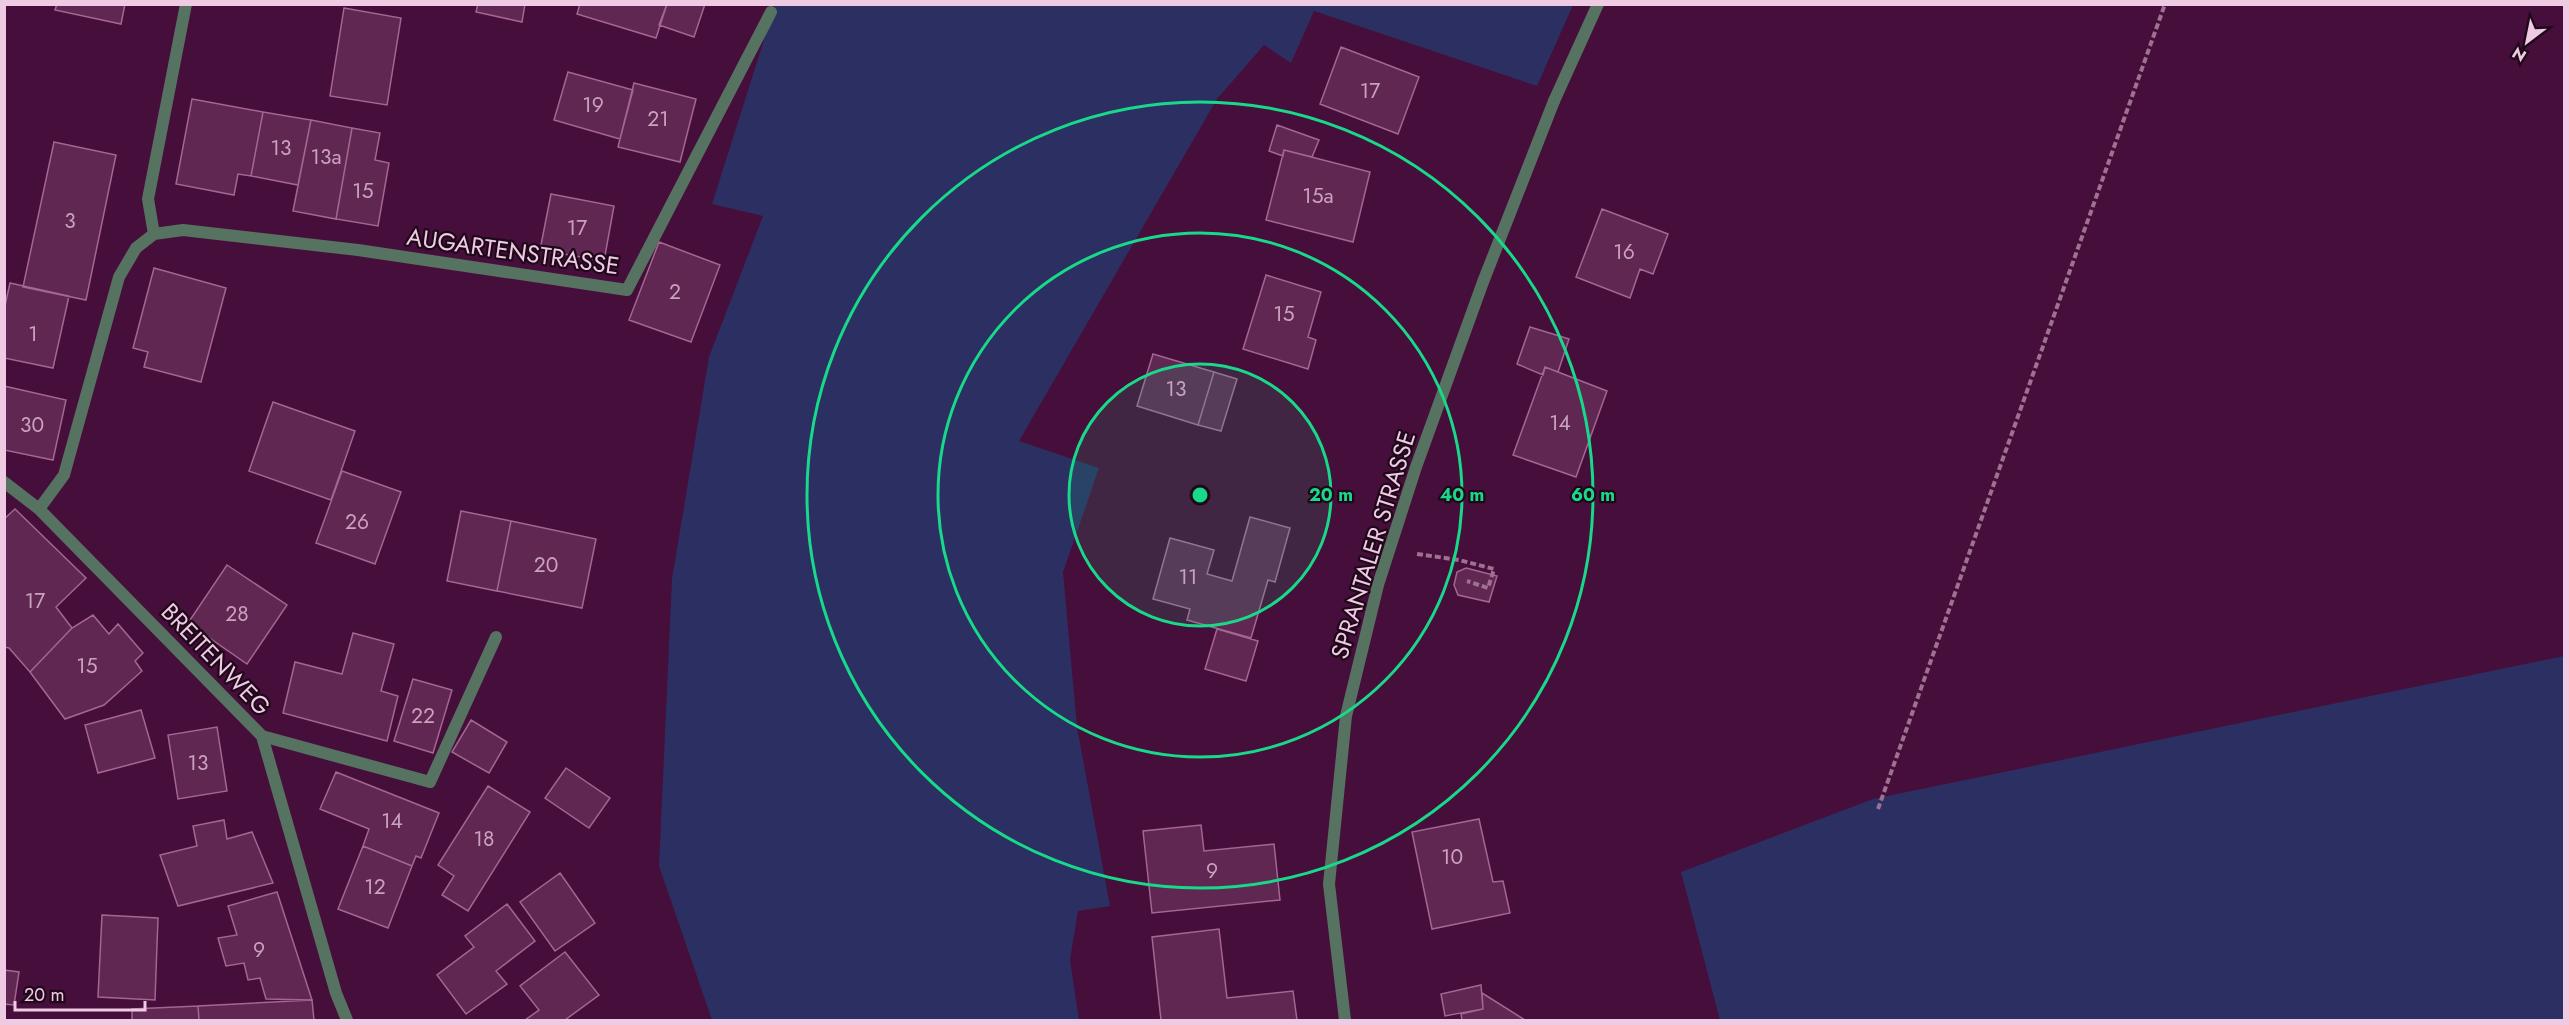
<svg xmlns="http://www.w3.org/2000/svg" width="2569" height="1025" viewBox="0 0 2569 1025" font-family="Jost,sans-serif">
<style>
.green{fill:#2c2f62}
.building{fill:#602752;stroke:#a46693;stroke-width:1.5}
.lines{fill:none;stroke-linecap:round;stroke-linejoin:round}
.path{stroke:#9e7192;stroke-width:4;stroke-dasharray:6 3;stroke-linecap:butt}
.lane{stroke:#567261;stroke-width:12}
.street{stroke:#567261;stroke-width:12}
.ring{fill:none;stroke:#18d989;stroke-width:3}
.labels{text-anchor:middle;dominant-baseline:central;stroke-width:4.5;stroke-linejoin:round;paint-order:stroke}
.number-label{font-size:21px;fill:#caa2bf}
.street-label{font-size:24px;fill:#eecbe3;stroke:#1f0819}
.centre{fill:#18d989;stroke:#1f0819;stroke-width:3}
.ring-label{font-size:18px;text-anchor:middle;font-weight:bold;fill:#18d989;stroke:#1f0819;stroke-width:4.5;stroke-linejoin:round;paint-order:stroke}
</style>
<rect width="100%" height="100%" fill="#460e3a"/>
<path class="green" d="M 775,5 L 1573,5 L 1537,86 L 1314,11 L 1291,63 L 1264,45 L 1217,99 L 1019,441 L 1099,468 L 1063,572 L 1077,727 L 1110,906 L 1078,911 L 1070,960 L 1079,1020 L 712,1020 L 659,866 L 672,579 L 709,357 L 763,216 L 712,204 Z
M 2564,656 L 2564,1020 L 1720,1020 L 1681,872 L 1873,799 Z"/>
<path class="building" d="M 57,4 L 125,4 L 121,24 L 55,10 Z
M 478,4 L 525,4 L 522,22 L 476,12 Z
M 580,4 L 667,4 L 656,38 L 577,14 Z
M 667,4 L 705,4 L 694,37 L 659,25 Z
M 344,8 L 401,18 L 387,105 L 330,96 Z
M 1341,47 L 1419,77 L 1398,134 L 1320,104 Z
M 568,72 L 633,90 L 620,139 L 554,120 Z
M 634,83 L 696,99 L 680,162 L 618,147 Z
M 192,99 L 263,112 L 251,176 L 238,174 L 234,195 L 176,184 Z
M 263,112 L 311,120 L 298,185 L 251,176 Z
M 311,120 L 352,128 L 336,219 L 293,211 Z
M 1277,125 L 1319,140 L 1312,157 L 1284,150 L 1283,156 L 1269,151 Z
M 352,128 L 380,133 L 375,160 L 389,163 L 378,226 L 336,219 Z
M 54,142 L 116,155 L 86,300 L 23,287 Z
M 1284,150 L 1370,172 L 1353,242 L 1266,220 Z
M 551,194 L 614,206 L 604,261 L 540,250 Z
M 1602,209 L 1668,234 L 1653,274 L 1640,269 L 1630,298 L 1576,277 Z
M 659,242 L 720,265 L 691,342 L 629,320 Z
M 154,268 L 226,288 L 201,382 L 144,367 L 148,352 L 133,348 Z
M 1266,275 L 1321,292 L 1308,337 L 1316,340 L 1308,369 L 1243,349 Z
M 10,283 L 69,296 L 53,368 L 4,358 L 4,310 Z
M 1530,327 L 1569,339 L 1558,372 L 1545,367 L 1543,375 L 1517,364 Z
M 1153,354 L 1214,372 L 1198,425 L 1137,406 Z
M 1545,367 L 1607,391 L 1576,477 L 1513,455 Z
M 1214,372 L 1237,379 L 1221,431 L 1198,425 Z
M 4,386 L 66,400 L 53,460 L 4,450 Z
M 273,402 L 355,431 L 331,500 L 249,471 Z
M 342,471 L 401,492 L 375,564 L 316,543 Z
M 15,509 L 86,578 L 56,607 L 72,628 L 30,672 L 9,648 L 4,647 L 4,519 Z
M 461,511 L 511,521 L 497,591 L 447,581 Z
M 1250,517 L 1290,528 L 1275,582 L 1268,580 L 1251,638 L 1187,620 L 1190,609 L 1153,599 L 1170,538 L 1214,550 L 1207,574 L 1232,581 Z
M 511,521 L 596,539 L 582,608 L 497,591 Z
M 227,565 L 287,605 L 247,664 L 188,623 Z
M 1466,568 L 1497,576 L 1489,602 L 1458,595 L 1454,585 L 1457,572 Z
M 93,615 L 109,634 L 118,624 L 143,653 L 135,661 L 142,671 L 104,705 L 65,719 L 30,672 L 72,628 Z
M 1217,629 L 1258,641 L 1246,681 L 1205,669 Z
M 353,633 L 394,644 L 381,691 L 398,696 L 387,741 L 283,713 L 295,662 L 342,674 Z
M 413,679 L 452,690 L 433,753 L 394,741 Z
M 141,710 L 155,758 L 98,773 L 85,725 Z
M 471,720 L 507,742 L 489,773 L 452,752 Z
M 217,727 L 227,791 L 178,799 L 168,735 Z
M 566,768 L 610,798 L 589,828 L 545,798 Z
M 336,772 L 439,813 L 421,858 L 416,856 L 412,866 L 363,846 L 369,829 L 320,809 Z
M 488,786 L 530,812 L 468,911 L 442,895 L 454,876 L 438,865 Z
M 1479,819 L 1493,882 L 1503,881 L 1510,913 L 1432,929 L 1412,832 Z
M 224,820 L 227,839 L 252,832 L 273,883 L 178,906 L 160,855 L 197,846 L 193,826 Z
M 1201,825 L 1204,851 L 1274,844 L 1280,900 L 1152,913 L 1143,831 Z
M 363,846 L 412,866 L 388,928 L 338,909 Z
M 560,873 L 595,923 L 555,951 L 520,902 Z
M 277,892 L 312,1000 L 266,999 L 260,978 L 248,980 L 244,963 L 226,966 L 218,938 L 237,935 L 228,906 Z
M 507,904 L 535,941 L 496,971 L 507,984 L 466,1014 L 437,975 L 474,947 L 465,936 Z
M 102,915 L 158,918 L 155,1000 L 98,997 Z
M 1219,929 L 1227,998 L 1293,991 L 1297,1020 L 1161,1020 L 1152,937 Z
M 565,952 L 599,995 L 565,1020 L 525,1020 L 539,1010 L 520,986 Z
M 4,970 L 19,972 L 14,1005 L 4,1004 Z
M 1481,985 L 1483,1009 L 1445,1016 L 1441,994 Z
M 1482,993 L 1525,1020 L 1462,1020 L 1461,1014 L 1483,1009 Z
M 312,1000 L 314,1020 L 199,1020 L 198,1006 Z
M 198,1006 L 199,1020 L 132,1020 L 132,1009 Z"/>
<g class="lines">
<path class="path" d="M 1417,554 L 1459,560 L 1494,569 L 1488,588 L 1467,581
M 1878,809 L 2165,4"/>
<path class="lane" d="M 1554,101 L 1598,4
M 262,736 L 430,782 L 496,637"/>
<path class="street" d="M 154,234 L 183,230 L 358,250 L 627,290 L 771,12
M 4,482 L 39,509 L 262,736 L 336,993 L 347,1020
M 39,509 L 64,475 L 119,277 L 136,248 L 154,234 L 148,199 L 186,4
M 1345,1020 L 1329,884 L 1346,716 L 1378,585 L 1416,467 L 1483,282 L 1554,101"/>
</g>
<circle cx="1200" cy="495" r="131" fill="#18d989" fill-opacity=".12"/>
<g class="ring">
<circle cx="1200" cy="495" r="131"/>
<circle cx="1200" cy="495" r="262"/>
<circle cx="1200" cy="495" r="393"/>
</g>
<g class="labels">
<g class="number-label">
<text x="1370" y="91">17</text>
<text x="593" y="105">19</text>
<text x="658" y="119">21</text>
<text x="281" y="148">13</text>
<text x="326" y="157">13a</text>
<text x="363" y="191">15</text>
<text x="1318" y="196">15a</text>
<text x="70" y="221">3</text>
<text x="577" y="228">17</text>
<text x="1624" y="252">16</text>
<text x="675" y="292">2</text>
<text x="1284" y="314">15</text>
<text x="33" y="334">1</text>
<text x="1176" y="389">13</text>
<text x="1560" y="423">14</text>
<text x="32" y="425">30</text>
<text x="357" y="522">26</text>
<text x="546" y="565">20</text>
<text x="1188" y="577">11</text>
<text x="35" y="601">17</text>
<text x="237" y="614">28</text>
<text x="87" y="666">15</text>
<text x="423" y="716">22</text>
<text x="198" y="763">13</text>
<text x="392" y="821">14</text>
<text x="484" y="839">18</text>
<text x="1452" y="857">10</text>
<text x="1212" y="871">9</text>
<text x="375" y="887">12</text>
<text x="259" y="950">9</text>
</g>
<g class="street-label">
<text transform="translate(513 251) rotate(8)">AUGARTENSTRASSE</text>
<text transform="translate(1373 545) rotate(-73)">SPRANTALER STRASSE</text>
<text transform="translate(216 659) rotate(46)">BREITENWEG</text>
</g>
</g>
<circle cx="1200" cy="495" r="9" class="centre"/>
<g class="ring-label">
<text x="1331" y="501">20 m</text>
<text x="1462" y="501">40 m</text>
<text x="1593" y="501">60 m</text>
</g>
<rect width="2569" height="1025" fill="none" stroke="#eecbe3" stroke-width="12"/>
<g transform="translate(2527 42) rotate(212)" stroke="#1f0819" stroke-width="4.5" paint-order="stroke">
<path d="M0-4.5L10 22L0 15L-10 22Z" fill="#eecbe3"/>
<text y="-9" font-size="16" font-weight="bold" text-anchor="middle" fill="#eecbe3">N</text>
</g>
<path d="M15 1001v9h130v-9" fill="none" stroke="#eecbe3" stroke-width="3"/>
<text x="24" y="1001" font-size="18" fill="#eecbe3" stroke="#1f0819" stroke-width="4.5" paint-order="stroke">20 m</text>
</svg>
